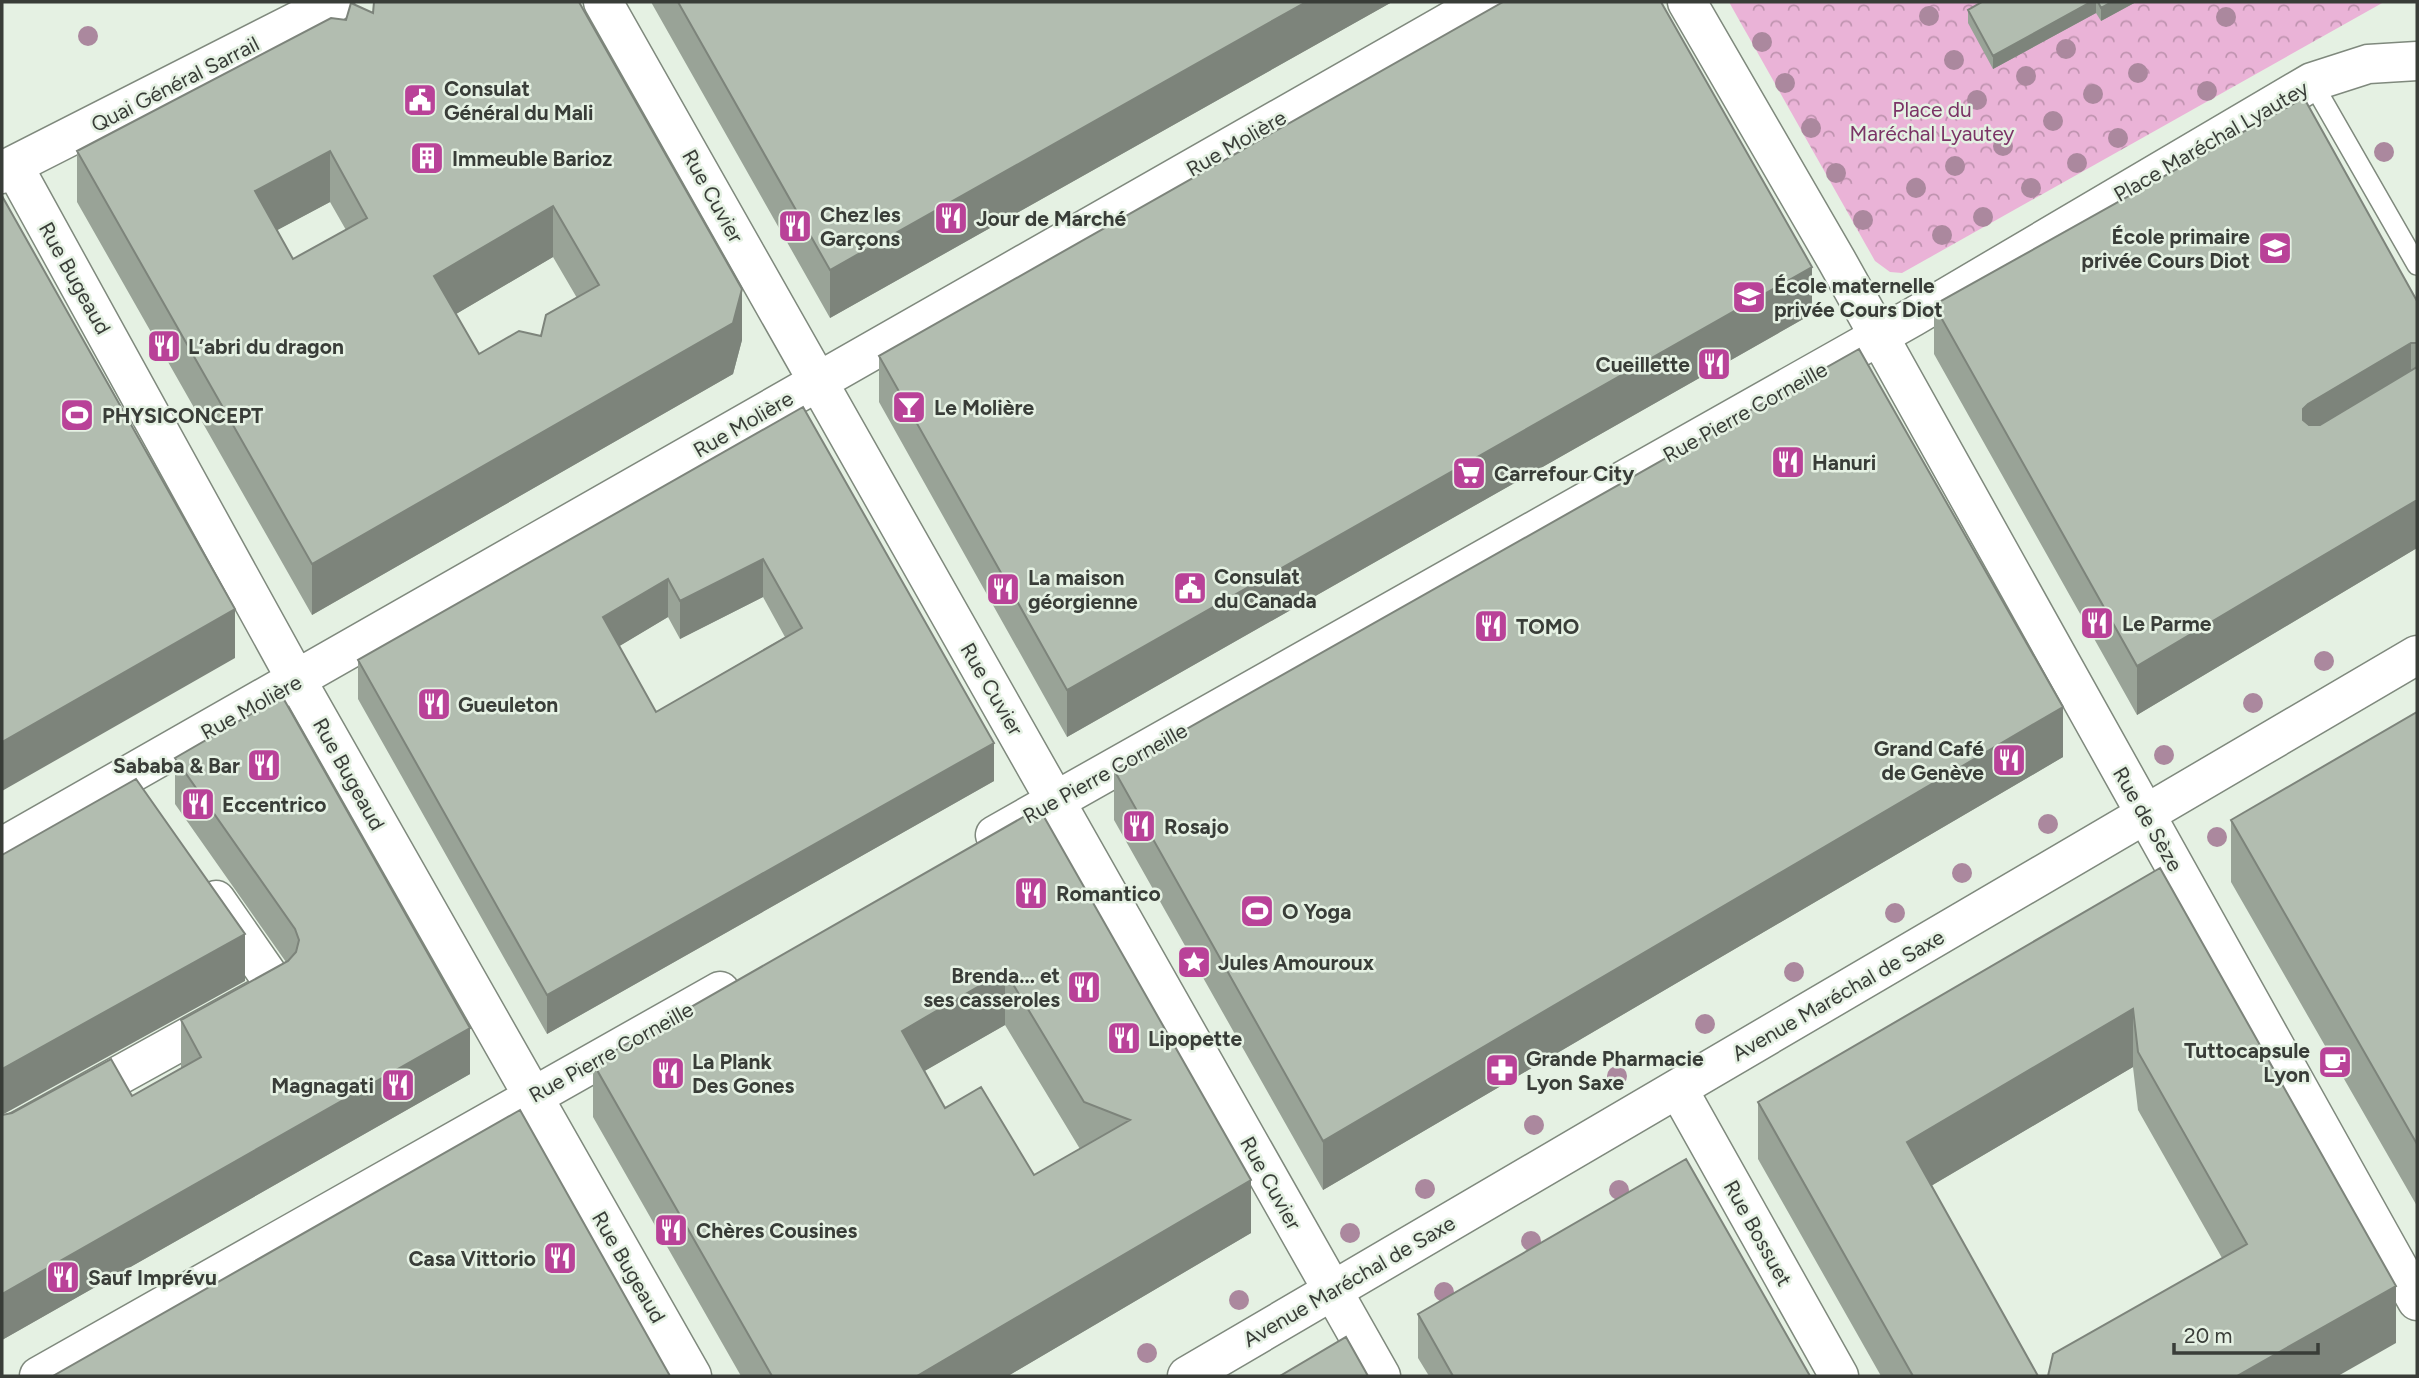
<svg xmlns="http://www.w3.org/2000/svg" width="2419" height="1378" viewBox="0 0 2419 1378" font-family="Figtree,sans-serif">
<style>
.forest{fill:url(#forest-crowns)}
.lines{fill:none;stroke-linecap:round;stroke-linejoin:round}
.service-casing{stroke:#7f897d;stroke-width:22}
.minor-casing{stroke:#7f897d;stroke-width:41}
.secondary-casing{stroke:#7f897d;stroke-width:41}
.primary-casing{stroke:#7f897d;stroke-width:41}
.service{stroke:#fff;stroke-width:19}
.minor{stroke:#fff;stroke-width:38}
.secondary{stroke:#fff;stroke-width:38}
.primary{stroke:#fff;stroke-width:38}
.tree{fill:#ab889e}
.wall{fill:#99a397;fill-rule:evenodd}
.shaded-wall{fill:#7d847b}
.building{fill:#b2bdb0;stroke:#7d847b;stroke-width:2;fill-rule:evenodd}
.labels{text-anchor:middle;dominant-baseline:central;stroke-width:5;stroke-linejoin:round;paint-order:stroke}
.street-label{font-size:21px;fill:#393d38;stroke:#e5f1e3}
.poi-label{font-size:21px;font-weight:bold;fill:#393d38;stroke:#e5f1e3;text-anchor:start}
.park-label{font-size:21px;fill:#7b3366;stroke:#e5f1e3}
</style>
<defs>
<pattern id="forest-crowns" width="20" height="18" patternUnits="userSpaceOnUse" patternTransform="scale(1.75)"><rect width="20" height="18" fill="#eab3d7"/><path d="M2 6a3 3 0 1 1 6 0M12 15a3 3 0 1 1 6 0" fill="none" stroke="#bf93af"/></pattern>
</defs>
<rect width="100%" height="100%" fill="#e5f1e3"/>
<path class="forest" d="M 1729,2 L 2384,2 L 1902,273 L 1890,272 L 1875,261 Z"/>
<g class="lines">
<g class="service-casing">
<path id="service" d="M 2312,82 L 2417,265"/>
</g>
<g class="minor-casing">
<path id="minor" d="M 603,2 L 1381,1376
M 1687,2 L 1837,261 L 2417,1301
M 2,174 L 14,167 L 297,681 L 692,1376
M 995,835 L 1913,317 L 2312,82 L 2368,64 L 2417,61
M 2,847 L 1484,2
M 1678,1089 L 1839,1376
M 2,1140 L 277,988 L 216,900
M 39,1376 L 720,991"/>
</g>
<g class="secondary-casing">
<path id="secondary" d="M 1187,1376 L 2417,655"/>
</g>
<g class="primary-casing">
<path id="primary" d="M 2,171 L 335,2"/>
</g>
<use href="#service" class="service"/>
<use href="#minor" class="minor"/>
<use href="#secondary" class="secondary"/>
<use href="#primary" class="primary"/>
</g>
<g class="tree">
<circle cx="1929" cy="16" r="10"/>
<circle cx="2226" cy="17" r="10"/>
<circle cx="88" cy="36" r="10"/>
<circle cx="1762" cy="42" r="10"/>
<circle cx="2066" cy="49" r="10"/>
<circle cx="1954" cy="60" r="10"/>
<circle cx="2138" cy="73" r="10"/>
<circle cx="2026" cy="76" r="10"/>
<circle cx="1785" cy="83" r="10"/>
<circle cx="2207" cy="91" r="10"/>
<circle cx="2093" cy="94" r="10"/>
<circle cx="1977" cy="100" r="10"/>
<circle cx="2053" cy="121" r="10"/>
<circle cx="1811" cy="128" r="10"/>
<circle cx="2118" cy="138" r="10"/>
<circle cx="2003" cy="146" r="10"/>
<circle cx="2384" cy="152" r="10"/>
<circle cx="2077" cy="163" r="10"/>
<circle cx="1955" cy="166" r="10"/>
<circle cx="1836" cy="173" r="10"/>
<circle cx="1916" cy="188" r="10"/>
<circle cx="2031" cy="188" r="10"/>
<circle cx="1983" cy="217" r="10"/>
<circle cx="1863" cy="220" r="10"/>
<circle cx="1942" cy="235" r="10"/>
<circle cx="2324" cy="661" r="10"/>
<circle cx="2253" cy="703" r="10"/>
<circle cx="2164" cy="755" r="10"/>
<circle cx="2048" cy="824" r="10"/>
<circle cx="2217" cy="837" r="10"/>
<circle cx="1962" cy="873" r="10"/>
<circle cx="1895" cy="913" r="10"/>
<circle cx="1794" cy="972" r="10"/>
<circle cx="1705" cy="1024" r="10"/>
<circle cx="1617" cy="1076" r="10"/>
<circle cx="1534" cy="1125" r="10"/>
<circle cx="1425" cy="1189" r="10"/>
<circle cx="1619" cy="1190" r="10"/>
<circle cx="1350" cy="1233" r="10"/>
<circle cx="1531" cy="1241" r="10"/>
<circle cx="1444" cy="1292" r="10"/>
<circle cx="1239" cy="1300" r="10"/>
<circle cx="1147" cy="1353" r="10"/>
</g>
<path class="wall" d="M 651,2 L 1392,2 L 830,318 Z
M 1982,2 L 2136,2 L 2101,21 L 2096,13 L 1993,69 L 1968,23 L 1968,10 Z
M 331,18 L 742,340 L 733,374 L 312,615 L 77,202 L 77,151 ZM 330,202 L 346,230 L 293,259 L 277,230 ZM 553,257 L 577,298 L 541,336 L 479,354 L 456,314 Z
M 2417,301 L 2417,548 L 2137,715 L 1934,354 L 1934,305 Z
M 1812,314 L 1067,737 L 879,402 L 879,356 Z
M 803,407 L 994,781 L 547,1034 L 358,699 L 358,660 ZM 763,597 L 785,637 L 656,712 L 619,646 L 668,617 L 680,639 Z
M 2417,712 L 2417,1206 L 2231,882 L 2231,820 Z
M 2063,757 L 1323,1190 L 1114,820 L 1114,770 Z
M 175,758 L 470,1074 L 2,1340 L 2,1115 L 132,1096 L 181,1068 L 181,1020 L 286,962 L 175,804 Z
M 1039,808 L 1251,1233 L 1008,1376 L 741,1376 L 593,1117 L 593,1063 ZM 1005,1025 L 1080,1149 L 1034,1175 L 945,1108 L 924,1071 Z
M 2160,868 L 2396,1343 L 2222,1258 L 2138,1110 L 2133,1067 L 1931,1186 L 2038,1376 L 1881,1376 L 1758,1159 L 1758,1102 Z
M 1418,1314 L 1810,1376 L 1429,1376 L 1418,1358 Z"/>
<path class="shaded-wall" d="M 1306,2 L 1392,2 L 830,318 L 830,270 Z
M 2091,2 L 2096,2 L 2096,13 L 1993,69 L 1993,56 Z
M 2112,2 L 2136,2 L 2101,21 L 2101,8 Z
M 330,151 L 330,202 L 255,242 L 255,191 Z
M 553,206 L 553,257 L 434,327 L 434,276 Z
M 1812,267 L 1812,314 L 1067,737 L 1067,690 Z
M 742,289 L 742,340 L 733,374 L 312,615 L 312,564 Z
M 2411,343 L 2411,391 L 2303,458 L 2303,409 L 2308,404 Z
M 2417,500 L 2417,548 L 2137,715 L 2137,666 Z
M 763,559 L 763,597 L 680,639 L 680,601 Z
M 668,579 L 668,617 L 603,656 L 603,617 Z
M 235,609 L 235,658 L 2,791 L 2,742 Z
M 2063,707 L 2063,757 L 1323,1190 L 1323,1141 Z
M 994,743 L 994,781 L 547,1034 L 547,995 Z
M 245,934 L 245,981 L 2,1115 L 2,1069 Z
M 1005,971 L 1005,1025 L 902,1084 L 902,1031 Z
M 2133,1009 L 2133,1067 L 1907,1200 L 1907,1142 Z
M 470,1028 L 470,1074 L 2,1340 L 2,1294 Z
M 1251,1180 L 1251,1233 L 1008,1376 L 917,1376 Z
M 2396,1286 L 2396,1343 L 2338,1376 L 2237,1376 Z"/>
<path class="building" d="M 374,2 L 579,2 L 742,289 L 733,323 L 312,564 L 77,151 L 331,18 L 346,20 L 351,3 L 373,13 ZM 330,151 L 367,218 L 293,259 L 255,191 ZM 553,206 L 599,285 L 546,315 L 541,336 L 519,331 L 479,354 L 434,276 Z
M 678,2 L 1306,2 L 830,270 Z
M 1503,2 L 1661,2 L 1812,267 L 1067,690 L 879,356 Z
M 1982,2 L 2091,2 L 1993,56 L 1968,10 Z
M 2098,2 L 2112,2 L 2101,8 Z
M 2304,98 L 2417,301 L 2417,343 L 2411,343 L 2308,404 L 2303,409 L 2303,420 L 2309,425 L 2320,425 L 2417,367 L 2417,500 L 2137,666 L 1934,305 Z
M 2,196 L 235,609 L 2,742 Z
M 1859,349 L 2063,707 L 1323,1141 L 1114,770 Z
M 803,407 L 994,743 L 547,995 L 358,660 ZM 763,559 L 802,628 L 656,712 L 603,617 L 668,579 L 680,601 Z
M 282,696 L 470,1028 L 2,1294 L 2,1115 L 12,1113 L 111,1059 L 132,1096 L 201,1057 L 181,1020 L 288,961 L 296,952 L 299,940 L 295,929 L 175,758 Z
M 2417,712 L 2417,1144 L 2231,820 Z
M 136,779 L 245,934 L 2,1069 L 2,855 Z
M 1039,808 L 1251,1180 L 917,1376 L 772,1376 L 593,1063 ZM 1005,971 L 1084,1102 L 1130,1120 L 1034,1175 L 981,1087 L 945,1108 L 902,1031 Z
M 2160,868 L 2396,1286 L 2237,1376 L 2048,1376 L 2053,1354 L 2247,1244 L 2138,1052 L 2133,1009 L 1907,1142 L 2038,1376 L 1913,1376 L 1758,1102 Z
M 520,1110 L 670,1376 L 53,1376 Z
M 1686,1159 L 1810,1376 L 1453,1376 L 1418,1314 Z
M 1346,1337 L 1368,1376 L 1280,1376 Z"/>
<defs>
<g id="civic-square" transform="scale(1.75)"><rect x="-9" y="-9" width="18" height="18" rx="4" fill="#b94298" stroke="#e5f1e3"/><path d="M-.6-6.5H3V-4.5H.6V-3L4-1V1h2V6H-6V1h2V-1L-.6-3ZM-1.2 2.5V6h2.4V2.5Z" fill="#fff"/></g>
<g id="building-square" transform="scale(1.75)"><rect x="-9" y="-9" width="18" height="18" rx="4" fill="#b94298" stroke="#e5f1e3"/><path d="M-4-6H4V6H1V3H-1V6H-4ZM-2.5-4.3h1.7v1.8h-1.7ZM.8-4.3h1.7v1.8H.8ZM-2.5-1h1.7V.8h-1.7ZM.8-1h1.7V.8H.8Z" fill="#fff"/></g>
<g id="restaurant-square" transform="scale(1.75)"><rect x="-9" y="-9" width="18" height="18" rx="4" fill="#b94298" stroke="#e5f1e3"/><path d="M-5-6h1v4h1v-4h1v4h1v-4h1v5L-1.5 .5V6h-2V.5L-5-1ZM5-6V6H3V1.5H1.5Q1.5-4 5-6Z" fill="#fff"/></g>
<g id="school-square" transform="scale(1.75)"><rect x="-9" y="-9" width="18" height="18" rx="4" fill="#b94298" stroke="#e5f1e3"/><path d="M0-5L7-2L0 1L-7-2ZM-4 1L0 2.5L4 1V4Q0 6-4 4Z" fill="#fff"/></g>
<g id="bar-square" transform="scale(1.75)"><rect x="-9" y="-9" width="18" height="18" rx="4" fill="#b94298" stroke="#e5f1e3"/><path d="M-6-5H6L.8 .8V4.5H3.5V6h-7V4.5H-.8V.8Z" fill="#fff"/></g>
<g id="stadium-square" transform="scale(1.75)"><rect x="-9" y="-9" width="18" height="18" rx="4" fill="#b94298" stroke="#e5f1e3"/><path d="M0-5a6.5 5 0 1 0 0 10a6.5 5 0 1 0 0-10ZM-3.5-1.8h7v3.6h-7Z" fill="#fff"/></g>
<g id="supermarket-square" transform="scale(1.75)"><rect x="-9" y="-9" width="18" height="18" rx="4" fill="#b94298" stroke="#e5f1e3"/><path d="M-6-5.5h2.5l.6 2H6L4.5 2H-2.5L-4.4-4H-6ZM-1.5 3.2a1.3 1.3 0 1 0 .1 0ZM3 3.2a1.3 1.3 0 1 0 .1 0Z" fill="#fff"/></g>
<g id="sight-square" transform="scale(1.75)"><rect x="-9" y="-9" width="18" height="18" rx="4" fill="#b94298" stroke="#e5f1e3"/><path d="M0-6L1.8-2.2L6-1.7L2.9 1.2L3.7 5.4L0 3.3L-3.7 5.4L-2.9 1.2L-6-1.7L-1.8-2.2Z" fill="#fff"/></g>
<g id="cafe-square" transform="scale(1.75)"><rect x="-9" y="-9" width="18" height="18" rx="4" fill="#b94298" stroke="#e5f1e3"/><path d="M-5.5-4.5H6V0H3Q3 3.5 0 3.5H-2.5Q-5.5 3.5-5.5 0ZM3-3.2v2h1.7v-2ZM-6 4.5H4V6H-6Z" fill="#fff"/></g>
<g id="pharmacy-square" transform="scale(1.75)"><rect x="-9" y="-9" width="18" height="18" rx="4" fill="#b94298" stroke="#e5f1e3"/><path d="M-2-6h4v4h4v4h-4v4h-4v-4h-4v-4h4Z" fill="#fff"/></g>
</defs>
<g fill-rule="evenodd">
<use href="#civic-square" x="420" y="100"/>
<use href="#building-square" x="427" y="158"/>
<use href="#restaurant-square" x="951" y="218"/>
<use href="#restaurant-square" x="795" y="226"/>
<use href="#school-square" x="2275" y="248"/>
<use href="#school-square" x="1749" y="297"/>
<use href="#restaurant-square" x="164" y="346"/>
<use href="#restaurant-square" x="1714" y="364"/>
<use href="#bar-square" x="909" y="407"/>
<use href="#stadium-square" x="77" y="415"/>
<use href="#restaurant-square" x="1788" y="462"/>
<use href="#supermarket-square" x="1469" y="473"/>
<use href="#civic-square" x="1190" y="588"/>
<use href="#restaurant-square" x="1003" y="589"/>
<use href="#restaurant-square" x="2097" y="623"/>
<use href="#restaurant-square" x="1491" y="626"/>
<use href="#restaurant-square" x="434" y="704"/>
<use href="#restaurant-square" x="2009" y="760"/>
<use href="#restaurant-square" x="264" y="765"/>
<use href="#restaurant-square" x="198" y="804"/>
<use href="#restaurant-square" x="1139" y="826"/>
<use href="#restaurant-square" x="1031" y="893"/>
<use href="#stadium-square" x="1257" y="911"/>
<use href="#sight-square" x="1194" y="962"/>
<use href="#restaurant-square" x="1084" y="987"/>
<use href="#restaurant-square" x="1124" y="1038"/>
<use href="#cafe-square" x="2335" y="1062"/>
<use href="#pharmacy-square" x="1502" y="1070"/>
<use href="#restaurant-square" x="668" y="1073"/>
<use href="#restaurant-square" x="398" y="1085"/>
<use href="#restaurant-square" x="671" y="1230"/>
<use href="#restaurant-square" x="560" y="1258"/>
<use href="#restaurant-square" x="63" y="1277"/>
</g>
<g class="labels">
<g class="street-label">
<text transform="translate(175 84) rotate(-27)">Quai Général Sarrail</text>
<text transform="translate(2211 141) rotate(-30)">Place Maréchal Lyautey</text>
<text transform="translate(1236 143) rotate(-30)">Rue Molière</text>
<text transform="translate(713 196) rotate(61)">Rue Cuvier</text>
<text transform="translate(75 278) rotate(61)">Rue Bugeaud</text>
<text transform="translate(1745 412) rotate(-29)">Rue Pierre Corneille</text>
<text transform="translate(743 424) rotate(-30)">Rue Molière</text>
<text transform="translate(992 689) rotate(60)">Rue Cuvier</text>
<text transform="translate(251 707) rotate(-29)">Rue Molière</text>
<text transform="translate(1105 773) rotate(-29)">Rue Pierre Corneille</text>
<text transform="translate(349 774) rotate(61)">Rue Bugeaud</text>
<text transform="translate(2148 819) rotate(60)">Rue de Sèze</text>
<text transform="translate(1838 995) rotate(-30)">Avenue Maréchal de Saxe</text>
<text transform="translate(611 1052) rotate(-29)">Rue Pierre Corneille</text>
<text transform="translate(1271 1183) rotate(61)">Rue Cuvier</text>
<text transform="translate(1758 1233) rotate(61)">Rue Bossuet</text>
<text transform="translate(629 1267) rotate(60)">Rue Bugeaud</text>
<text transform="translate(1349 1281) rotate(-30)">Avenue Maréchal de Saxe</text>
</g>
<g class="poi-label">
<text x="444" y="88">Consulat<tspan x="444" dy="24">Général du Mali</tspan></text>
<text x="452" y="158">Immeuble Barioz</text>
<text x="820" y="214">Chez les<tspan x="820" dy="24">Garçons</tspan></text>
<text x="976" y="218">Jour de Marché</text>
<text x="2250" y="236" text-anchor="end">École primaire<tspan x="2250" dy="24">privée Cours Diot</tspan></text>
<text x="1774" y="285">École maternelle<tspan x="1774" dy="24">privée Cours Diot</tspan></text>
<text x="188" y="346">L’abri du dragon</text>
<text x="1690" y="364" text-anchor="end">Cueillette</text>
<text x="934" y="407">Le Molière</text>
<text x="102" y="415">PHYSICONCEPT</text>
<text x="1812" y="462">Hanuri</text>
<text x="1494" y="473">Carrefour City</text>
<text x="1214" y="576">Consulat<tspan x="1214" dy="24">du Canada</tspan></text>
<text x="1028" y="577">La maison<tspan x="1028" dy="24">géorgienne</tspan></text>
<text x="2122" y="623">Le Parme</text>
<text x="1516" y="626">TOMO</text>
<text x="458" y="704">Gueuleton</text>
<text x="1984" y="748" text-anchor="end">Grand Café<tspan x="1984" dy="24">de Genève</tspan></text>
<text x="240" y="765" text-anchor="end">Sababa &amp; Bar</text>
<text x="222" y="804">Eccentrico</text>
<text x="1164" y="826">Rosajo</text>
<text x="1056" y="893">Romantico</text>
<text x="1282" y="911">O Yoga</text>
<text x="1218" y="962">Jules Amouroux</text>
<text x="1060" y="975" text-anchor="end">Brenda... et<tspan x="1060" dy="24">ses casseroles</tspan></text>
<text x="1148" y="1038">Lipopette</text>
<text x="2310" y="1050" text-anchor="end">Tuttocapsule<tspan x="2310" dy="24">Lyon</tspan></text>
<text x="1526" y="1058">Grande Pharmacie<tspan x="1526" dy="24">Lyon Saxe</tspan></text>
<text x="692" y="1061">La Plank<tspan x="692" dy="24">Des Gones</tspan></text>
<text x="374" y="1085" text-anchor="end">Magnagati</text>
<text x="696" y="1230">Chères Cousines</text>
<text x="536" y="1258" text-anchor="end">Casa Vittorio</text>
<text x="88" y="1277">Sauf Imprévu</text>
</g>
<g class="park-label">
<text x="1932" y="109">Place du<tspan x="1932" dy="24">Maréchal Lyautey</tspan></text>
</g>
</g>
<rect width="2419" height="1378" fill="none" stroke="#393d38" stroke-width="7"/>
<path d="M2174 1343v10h144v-10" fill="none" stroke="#393d38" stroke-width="3.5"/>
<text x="2184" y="1343" font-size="21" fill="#393d38" stroke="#e5f1e3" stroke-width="5" paint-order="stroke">20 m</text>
</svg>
